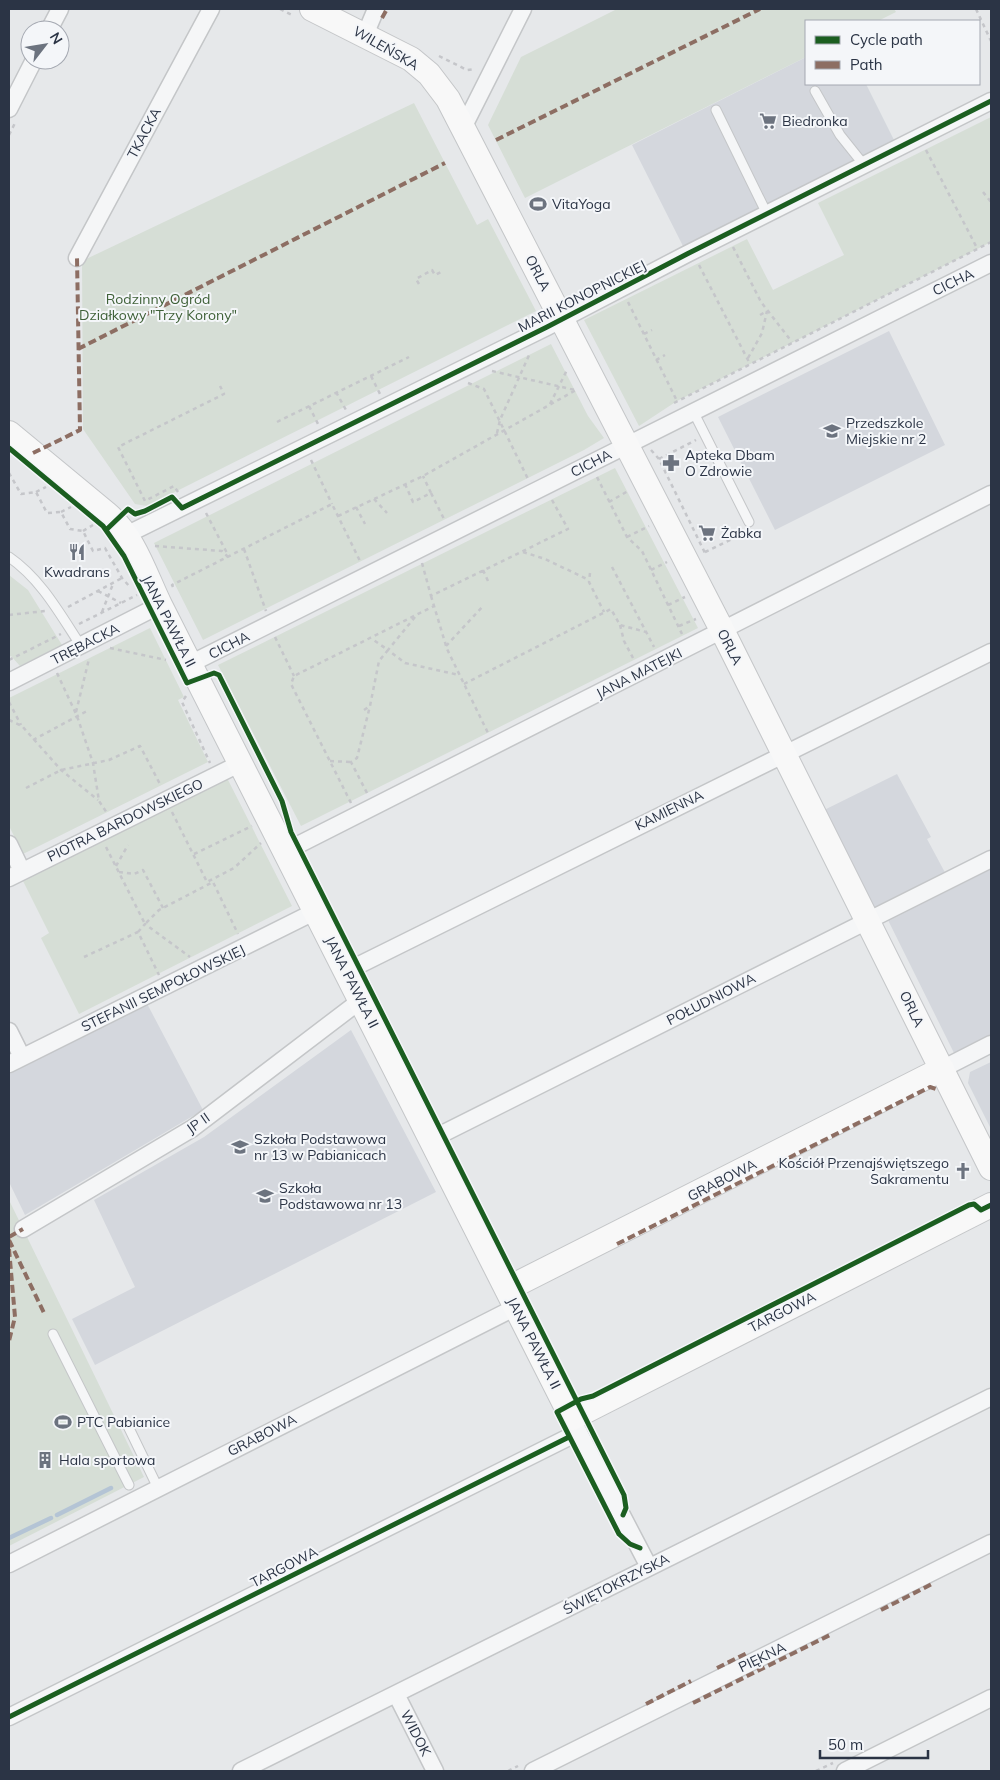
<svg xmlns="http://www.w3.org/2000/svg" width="1000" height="1780" viewBox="0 0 1000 1780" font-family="Mulish,sans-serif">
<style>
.built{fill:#d4d7dd}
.green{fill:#d6ded6}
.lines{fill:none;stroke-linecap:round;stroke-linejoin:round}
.stream{stroke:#b4c4d5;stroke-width:4.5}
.lane-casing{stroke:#c4c6c8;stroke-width:11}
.street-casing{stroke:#c4c6c8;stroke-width:19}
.secondary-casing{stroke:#c4c6c8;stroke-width:26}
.path{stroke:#c5c6ca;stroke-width:2.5;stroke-dasharray:4 4;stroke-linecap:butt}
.lane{stroke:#f5f6f7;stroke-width:9}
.street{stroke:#f5f6f7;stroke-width:16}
.secondary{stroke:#f8f8f8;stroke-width:24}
.quiet{stroke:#8d6e63;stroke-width:4;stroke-dasharray:8 4;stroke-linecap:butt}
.cycleway-casing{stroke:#f4f6f9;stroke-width:8}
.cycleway{stroke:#1b5e20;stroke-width:5}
.labels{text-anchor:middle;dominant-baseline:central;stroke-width:4;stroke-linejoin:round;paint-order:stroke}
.street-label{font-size:14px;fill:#2b3445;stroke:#f4f6f9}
.poi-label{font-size:14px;fill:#2b3445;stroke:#f4f6f9;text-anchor:start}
.park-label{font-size:14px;fill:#3f6138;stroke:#f4f6f9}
</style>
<rect width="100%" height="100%" fill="#e6e8ea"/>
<path class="built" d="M 806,57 L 806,84 L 866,84 L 898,148 L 687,254 L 632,145 Z
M 889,331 L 945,445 L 775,530 L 718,417 Z
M 897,774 L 931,837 L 927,839 L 949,880 L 991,859 L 991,1044 L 958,1061 L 884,912 L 868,920 L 814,815 Z
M 143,996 L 203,1110 L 25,1215 L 9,1182 L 9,1063 Z
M 351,1030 L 436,1192 L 95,1365 L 72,1319 L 135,1287 L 94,1200 L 204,1137 Z
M 991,1062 L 991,1129 L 968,1083 L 970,1072 Z"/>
<path class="green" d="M 617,9 L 894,9 L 896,12 L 878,21 L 806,21 L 806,57 L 525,198 L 488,125 L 521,57 Z
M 414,103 L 477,225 L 488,219 L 536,311 L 147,506 L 135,504 L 83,429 L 82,261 Z
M 991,117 L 991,242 L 677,401 L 639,426 L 584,320 L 747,239 L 773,290 L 844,255 L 818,203 Z
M 551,344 L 588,416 L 604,438 L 584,450 L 203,640 L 154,543 Z
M 615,468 L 698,628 L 301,826 L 218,665 Z
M 9,575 L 28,590 L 62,645 L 20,666 L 11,656 L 9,657 Z
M 150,628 L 184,697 L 178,700 L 208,762 L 23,854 L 9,826 L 9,698 Z
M 227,778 L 292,906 L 79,1014 L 41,938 L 49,933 L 23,881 Z
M 9,1200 L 144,1477 L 9,1546 Z"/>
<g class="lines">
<path class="stream" d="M 57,1515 L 111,1488
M 9,1538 L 51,1518"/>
<g class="lane-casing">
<path id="lane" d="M 815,91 L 840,135 L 864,165
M 716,110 L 767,214
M 693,411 L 749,522
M 9,557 C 41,579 60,614 81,646
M 53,1334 L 129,1485
M 127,1424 L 158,1488"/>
</g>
<g class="street-casing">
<path id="street" d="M 49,30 L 60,9
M 365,35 L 376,9
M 9,109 L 34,60
M 463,128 L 523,9
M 77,258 L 211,9
M 126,535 L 547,327 L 687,254 L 991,101
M 190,664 L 991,263
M 9,682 L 160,605
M 9,844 L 22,871
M 286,851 L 991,494
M 9,878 L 241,763
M 347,971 L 991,652
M 9,1031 L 22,1057
M 9,1064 L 316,911
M 942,1069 L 991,1044
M 432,1139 L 991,859
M 23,1229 L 193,1128 L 361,1000
M 574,1423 L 649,1567
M 9,1564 L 516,1307
M 396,1694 L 435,1771
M 9,1717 L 579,1432
M 241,1771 L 991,1397
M 533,1771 L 991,1543
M 845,1771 L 991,1698"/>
</g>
<g class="secondary-casing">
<path id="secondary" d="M 312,9 L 411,59 L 429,74 L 448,99 L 722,630 L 991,1168
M 9,433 L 107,514 C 134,537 145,574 160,605 L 572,1418 L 991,1205
M 507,1289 L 942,1069"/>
</g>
<path class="path" d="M 280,9 L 294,16
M 976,9 L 991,41
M 26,48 L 30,41
M 439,56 L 467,70 L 475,69
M 9,135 L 15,123
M 926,150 L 977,248
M 983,192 L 991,202
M 733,247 L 761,302 L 792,342
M 699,265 L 750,364
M 419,284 L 416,279 L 432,270 L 435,275 L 443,271
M 628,302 L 677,401
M 760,315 L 767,311
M 644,334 L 652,330
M 748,358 L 762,333 L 767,311
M 656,360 L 665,355
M 492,371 L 575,390
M 371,376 L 380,394
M 468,383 L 484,389 L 528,479
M 336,392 L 346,410
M 674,403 L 991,242
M 550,404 L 567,370
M 309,406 L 318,424
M 277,422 L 409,357
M 497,433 L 500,420 L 530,353
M 651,450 L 659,459 L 705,553
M 659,459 L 696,440
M 311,460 L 332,504
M 9,473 L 21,494 L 36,492 L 47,513 L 61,512 L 70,529 L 83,531 L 93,551 L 105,548 L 122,578 L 130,587
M 597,477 L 627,537 L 642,551 L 682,634
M 405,484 L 413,502 L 431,493 L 423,476
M 36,492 L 46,487
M 178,492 L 174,486 L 145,501 L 118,447 L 224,394 L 220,386
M 431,493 L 445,521
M 374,499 L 387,513
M 609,502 L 628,491
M 356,507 L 365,524
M 61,512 L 71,507
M 206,513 L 228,555
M 338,516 L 423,476 L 576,390 L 577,392
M 83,531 L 93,525
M 627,537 L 649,526
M 155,546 L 222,551 L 228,557
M 244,549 L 266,611
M 523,552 L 545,559 L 589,580
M 705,552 L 745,533
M 422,563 L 431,596 L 568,529 L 552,500
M 612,567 L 654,647
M 483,570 L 488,581
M 651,570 L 667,562
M 590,573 L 589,582 L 604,612
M 173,587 L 172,585 L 332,504 L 361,563
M 98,591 L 121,603
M 431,596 L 447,649 L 488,733
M 668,605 L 685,597
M 68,607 L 122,578
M 102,612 L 113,584
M 9,615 L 45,611
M 415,617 L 388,650 L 405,663 L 459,675
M 79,624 L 137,595
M 620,625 L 624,641 L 633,658
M 679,626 L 696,619
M 275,637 L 294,676
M 446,646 L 484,605
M 110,648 L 166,660
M 9,660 L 61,634
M 57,673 L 77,716 L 93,763 L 99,801 L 107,813
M 464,684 L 611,609 L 620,625 L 646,632
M 186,696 L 182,702 L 210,763
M 9,702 L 21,725
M 364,710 L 370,706
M 76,712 L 89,659
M 9,720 L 22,726 L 61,770 L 98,800
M 33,740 L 87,711
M 330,761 L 351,762
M 26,788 L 61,770 L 109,760 L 140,746 L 161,786
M 367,793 L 351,762 L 357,758 L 370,706 L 379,661 L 388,650 L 372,639
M 351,803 L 291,684 L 294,676 L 434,606
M 172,812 L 207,882 L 234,868 L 261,843
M 106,847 L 145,924 L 159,910 L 213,882 L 238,934
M 194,854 L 252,826
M 116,866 L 128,845
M 119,872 L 134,874 L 143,870 L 163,908
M 138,932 L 145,924 L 190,957
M 84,957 L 138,932 L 159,975
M 508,1771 L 518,1766
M 816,1771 L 833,1763"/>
<use href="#lane" class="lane"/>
<use href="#street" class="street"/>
<use href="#secondary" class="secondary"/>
<path class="quiet" d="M 382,18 L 387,9
M 496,140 L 760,9
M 78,349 L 445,163
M 33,453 L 80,430 L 77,258
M 9,1237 L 23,1229
M 9,1240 L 45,1315
M 617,1244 L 930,1087 L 936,1089
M 9,1249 L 15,1317 L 9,1341
M 881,1610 L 932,1584
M 717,1668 L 749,1652
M 693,1703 L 832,1634
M 646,1704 L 691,1681"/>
<g class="cycleway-casing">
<path id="cycleway" d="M 9,448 L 103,526 L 124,556 L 187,683 L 214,673 L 219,675 L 282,801 L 291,832 L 624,1495 L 626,1508 L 623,1515
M 106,530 L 128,509 L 135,514 L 145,511 L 172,497 L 182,508 L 547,327 L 687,254 L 991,101
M 640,1548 L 630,1544 L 619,1534 L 557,1412 L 581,1399 L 593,1396 L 969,1205 L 974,1204 L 981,1210 L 991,1205
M 9,1717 L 569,1437"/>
</g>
<use href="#cycleway" class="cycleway"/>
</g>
<defs>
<g id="supermarket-bare" transform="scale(1.35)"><path d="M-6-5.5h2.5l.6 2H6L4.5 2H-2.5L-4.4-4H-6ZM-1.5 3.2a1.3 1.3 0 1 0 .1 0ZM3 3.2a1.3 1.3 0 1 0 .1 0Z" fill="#6c737f" stroke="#f4f6f9" stroke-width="2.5" paint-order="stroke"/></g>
<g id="stadium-bare" transform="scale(1.35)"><path d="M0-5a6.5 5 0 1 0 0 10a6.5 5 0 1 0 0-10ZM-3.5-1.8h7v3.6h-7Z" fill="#6c737f" stroke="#f4f6f9" stroke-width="2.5" paint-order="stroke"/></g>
<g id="school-bare" transform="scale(1.35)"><path d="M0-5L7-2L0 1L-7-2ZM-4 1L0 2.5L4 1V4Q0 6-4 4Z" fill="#6c737f" stroke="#f4f6f9" stroke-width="2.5" paint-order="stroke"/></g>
<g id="pharmacy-bare" transform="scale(1.35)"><path d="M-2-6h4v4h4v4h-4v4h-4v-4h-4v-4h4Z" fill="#6c737f" stroke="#f4f6f9" stroke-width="2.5" paint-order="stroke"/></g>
<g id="restaurant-bare" transform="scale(1.35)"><path d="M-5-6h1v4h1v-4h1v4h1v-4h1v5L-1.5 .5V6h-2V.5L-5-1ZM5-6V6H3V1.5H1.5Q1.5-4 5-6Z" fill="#6c737f" stroke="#f4f6f9" stroke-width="2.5" paint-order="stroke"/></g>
<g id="church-bare" transform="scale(1.35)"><path d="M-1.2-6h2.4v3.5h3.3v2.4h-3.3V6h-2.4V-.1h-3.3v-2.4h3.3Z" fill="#6c737f" stroke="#f4f6f9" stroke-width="2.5" paint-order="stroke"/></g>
<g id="building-bare" transform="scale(1.35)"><path d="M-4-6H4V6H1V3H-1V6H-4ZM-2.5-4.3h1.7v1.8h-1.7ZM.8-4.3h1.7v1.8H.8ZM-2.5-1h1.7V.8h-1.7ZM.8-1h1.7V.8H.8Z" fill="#6c737f" stroke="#f4f6f9" stroke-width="2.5" paint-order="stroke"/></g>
</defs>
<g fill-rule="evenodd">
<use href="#supermarket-bare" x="768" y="121"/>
<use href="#stadium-bare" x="538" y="204"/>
<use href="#school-bare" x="832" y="431"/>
<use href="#pharmacy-bare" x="671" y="463"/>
<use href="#supermarket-bare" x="707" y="533"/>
<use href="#restaurant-bare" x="77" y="552"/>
<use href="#school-bare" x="240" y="1147"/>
<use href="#church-bare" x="963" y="1171"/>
<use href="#school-bare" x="265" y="1196"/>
<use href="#stadium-bare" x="63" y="1422"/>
<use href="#building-bare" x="45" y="1460"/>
</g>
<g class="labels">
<g class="street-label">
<text transform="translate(386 48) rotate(30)">WILEŃSKA</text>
<text transform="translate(144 133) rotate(-62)">TKACKA</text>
<text transform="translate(538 273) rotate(63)">ORLA</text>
<text transform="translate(953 282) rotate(-26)">CICHA</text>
<text transform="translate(582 296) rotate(-27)">MARII KONOPNICKIEJ</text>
<text transform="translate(591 463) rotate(-27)">CICHA</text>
<text transform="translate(169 621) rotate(63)">JANA PAWŁA II</text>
<text transform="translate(85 644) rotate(-27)">TRĘBACKA</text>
<text transform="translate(229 645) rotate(-27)">CICHA</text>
<text transform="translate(730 647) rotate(63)">ORLA</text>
<text transform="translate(639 673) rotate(-27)">JANA MATEJKI</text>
<text transform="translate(669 810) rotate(-26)">KAMIENNA</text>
<text transform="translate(125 820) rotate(-26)">PIOTRA BARDOWSKIEGO</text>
<text transform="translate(352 982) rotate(63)">JANA PAWŁA II</text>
<text transform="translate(163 988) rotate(-26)">STEFANII SEMPOŁOWSKIEJ</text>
<text transform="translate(711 999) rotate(-27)">POŁUDNIOWA</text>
<text transform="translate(912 1009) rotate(64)">ORLA</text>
<text transform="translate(198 1123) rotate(-35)">JP II</text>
<text transform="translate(722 1180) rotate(-27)">GRABOWA</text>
<text transform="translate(782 1312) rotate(-27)">TARGOWA</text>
<text transform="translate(534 1343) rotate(63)">JANA PAWŁA II</text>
<text transform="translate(262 1435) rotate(-27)">GRABOWA</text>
<text transform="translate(284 1567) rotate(-27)">TARGOWA</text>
<text transform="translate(616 1584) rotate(-27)">ŚWIĘTOKRZYSKA</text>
<text transform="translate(762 1657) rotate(-26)">PIĘKNA</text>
<text transform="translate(416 1733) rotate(63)">WIDOK</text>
</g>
<g class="poi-label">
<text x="782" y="121">Biedronka</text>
<text x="552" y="204">VitaYoga</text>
<text x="846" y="423">Przedszkole<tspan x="846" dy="16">Miejskie nr 2</tspan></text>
<text x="685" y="455">Apteka Dbam<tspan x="685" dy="16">O Zdrowie</tspan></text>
<text x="721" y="533">Żabka</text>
<text x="77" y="572" text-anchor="middle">Kwadrans</text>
<text x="254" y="1139">Szkoła Podstawowa<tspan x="254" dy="16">nr 13 w Pabianicach</tspan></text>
<text x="949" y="1163" text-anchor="end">Kościół Przenajświętszego<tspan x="949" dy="16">Sakramentu</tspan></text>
<text x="279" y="1188">Szkoła<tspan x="279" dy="16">Podstawowa nr 13</tspan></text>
<text x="77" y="1422">PTC Pabianice</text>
<text x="59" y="1460">Hala sportowa</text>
</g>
<g class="park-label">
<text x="158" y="299">Rodzinny Ogród<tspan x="158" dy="16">Działkowy "Trzy Korony"</tspan></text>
</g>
</g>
<rect width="1000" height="1780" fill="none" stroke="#2b3445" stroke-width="20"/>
<rect x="805" y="20" width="175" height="65" fill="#f4f6f9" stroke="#a4a8b1"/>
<rect x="815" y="36" width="25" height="8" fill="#1b5e20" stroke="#a4a8b1"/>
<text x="850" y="45" font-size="15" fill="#2b3445">Cycle path</text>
<rect x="815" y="61" width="25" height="8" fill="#8d6e63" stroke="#a4a8b1"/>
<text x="850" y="70" font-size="15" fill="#2b3445">Path</text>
<g transform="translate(45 45) rotate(59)"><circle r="24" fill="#f4f6f9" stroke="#a4a8b1"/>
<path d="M0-4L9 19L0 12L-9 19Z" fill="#6c737f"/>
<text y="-8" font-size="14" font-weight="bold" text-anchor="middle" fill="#2b3445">N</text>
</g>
<path d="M820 1750v8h108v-8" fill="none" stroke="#2b3445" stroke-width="2.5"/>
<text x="828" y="1750" font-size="15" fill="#2b3445" stroke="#f4f6f9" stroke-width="4" paint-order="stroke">50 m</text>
</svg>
